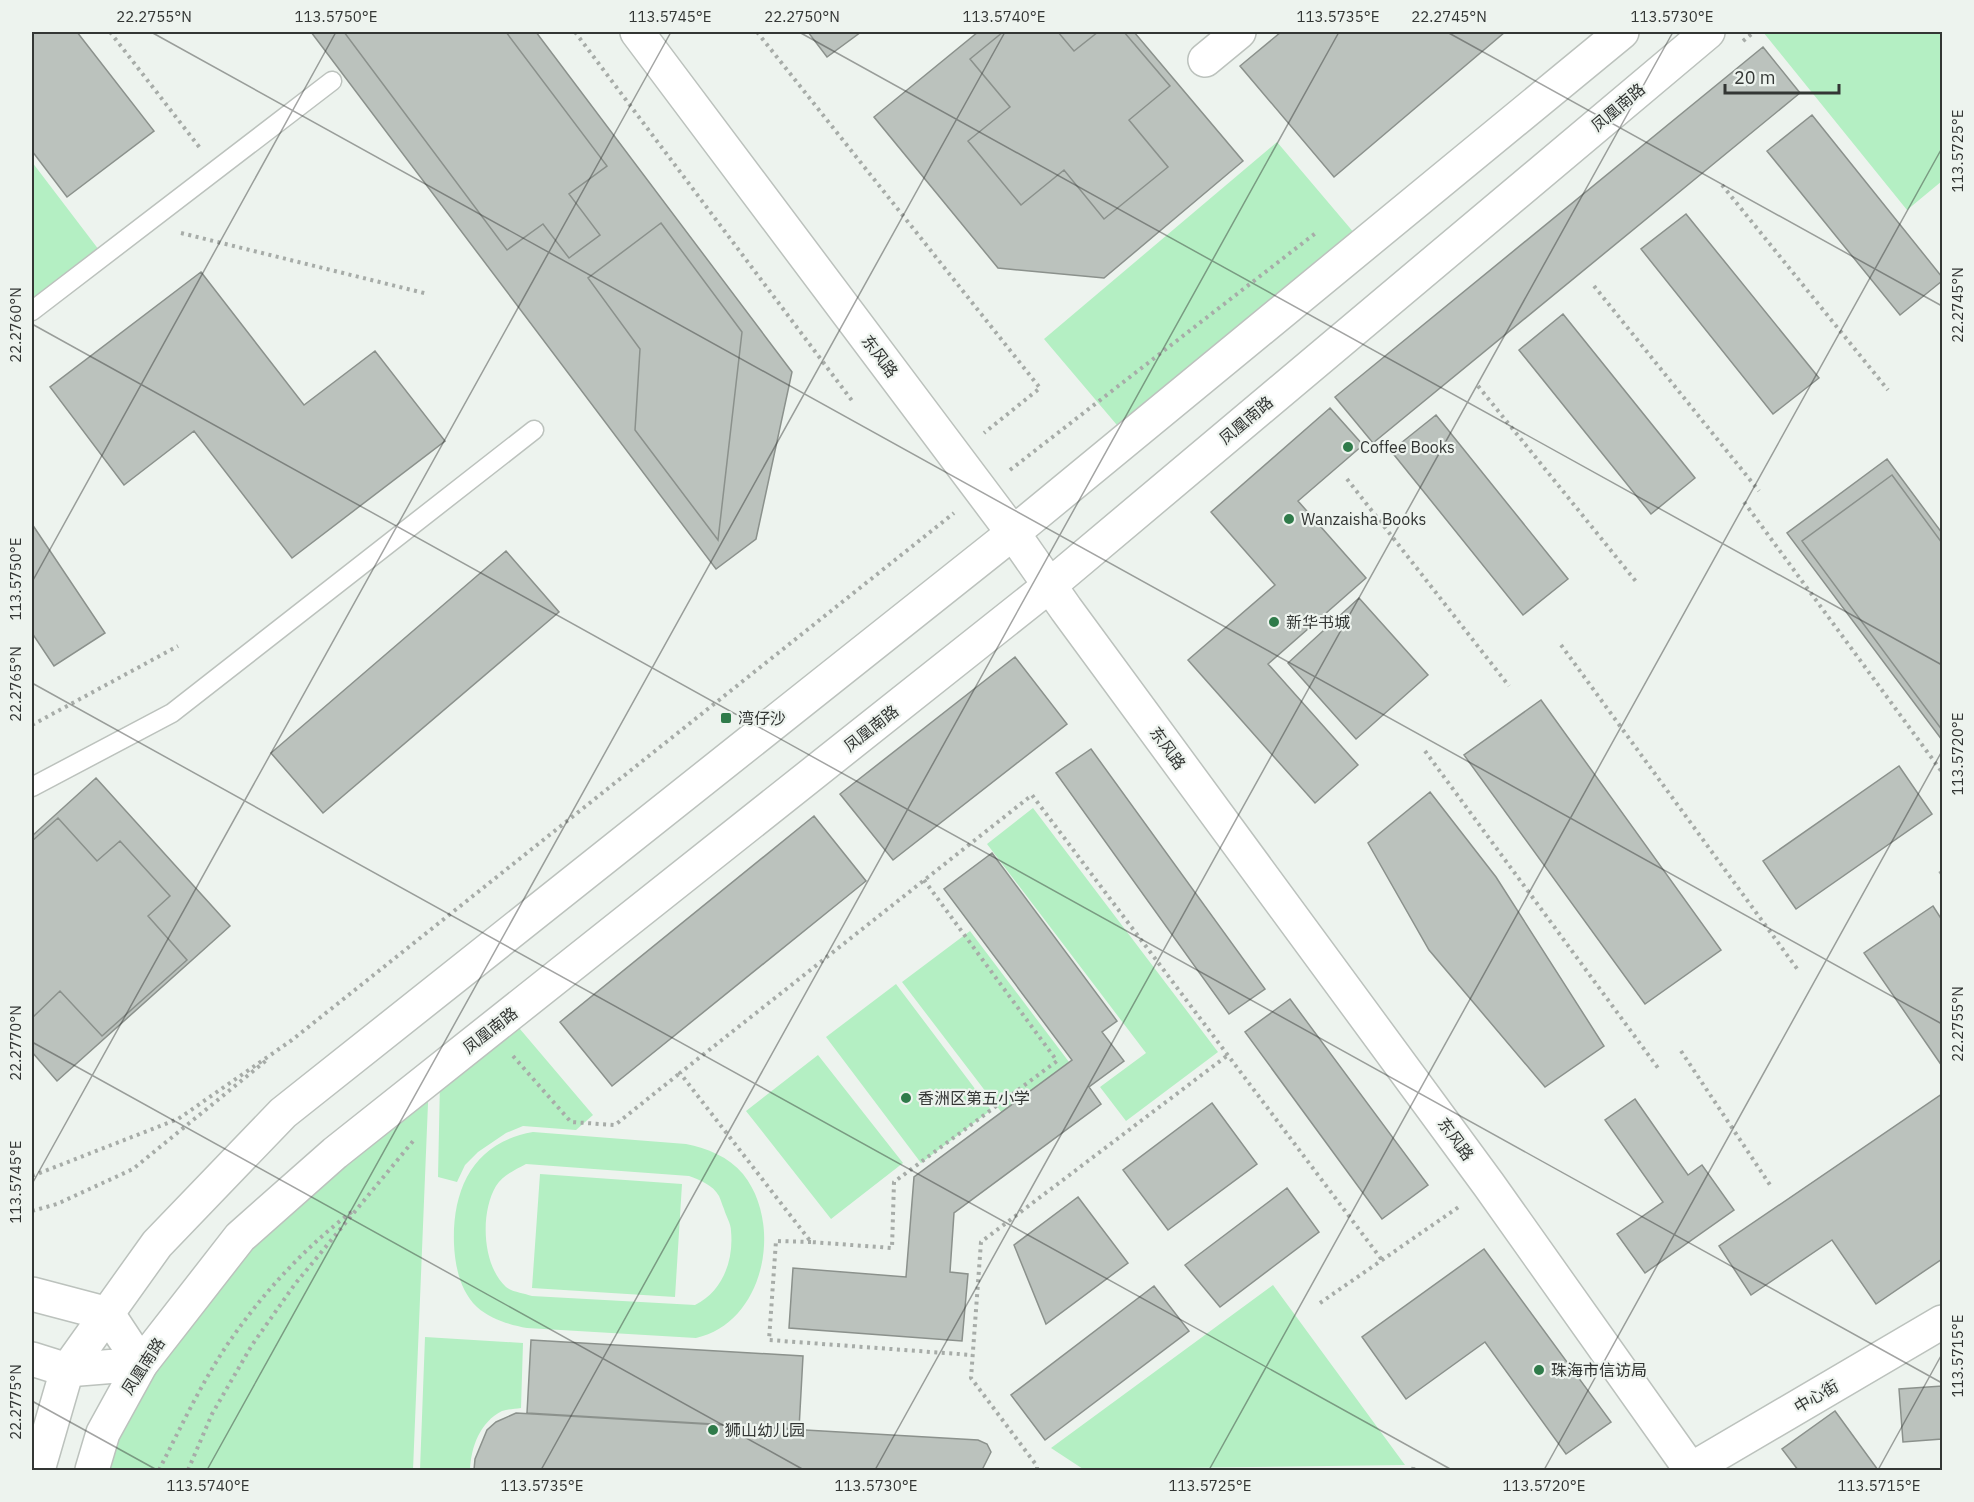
<svg xmlns="http://www.w3.org/2000/svg" width="1974" height="1502" viewBox="0 0 1974 1502" font-family="'IBM Plex Sans','Noto Sans SC',sans-serif">
<style>
.green{fill:#b4efc3;fill-rule:evenodd}
.building{fill:#bbc2bd;stroke:#8b918c;stroke-width:1.5}
.lines{fill:none;stroke-linecap:round;stroke-linejoin:round}
.lane-casing{stroke:#bcc2bd;stroke-width:21}
.street-casing{stroke:#bcc2bd;stroke-width:36}
.secondary-casing{stroke:#bcc2bd;stroke-width:36}
.primary-casing{stroke:#bcc2bd;stroke-width:36}
.path{stroke:#a7aca8;stroke-width:4;stroke-dasharray:3 4.5;stroke-linecap:butt}
.lane{stroke:#fff;stroke-width:18}
.street{stroke:#fff;stroke-width:33}
.secondary{stroke:#fff;stroke-width:33}
.primary{stroke:#fff;stroke-width:33}
.ticks{fill:none;stroke:#333634;stroke-width:1.5;stroke-opacity:0.45}
.poi-dot{fill:#2f7b4a;stroke:#edf3ee;stroke-width:2}
.labels{text-anchor:middle;dominant-baseline:central;stroke-width:4.5;stroke-linejoin:round;paint-order:stroke}
.street-label{font-size:16px;fill:#333634;stroke:#edf3ee}
.poi-label{font-size:16px;fill:#333634;stroke:#edf3ee;text-anchor:start}
.neatline{fill:none;stroke:#333634;stroke-width:2}
.ticks-label{font-size:15px;text-anchor:middle;fill:#333634}
</style>
<rect width="100%" height="100%" fill="#edf3ee"/>
<path class="green" d="M 1763,32 L 1942,32 L 1942,181 L 1907,210 Z
M 1277,142 L 1355,234 L 1122,431 L 1044,339 Z
M 32,162 L 99,250 L 32,302 Z
M 1033,808 L 1218,1052 L 1126,1121 L 1100,1087 L 1146,1053 L 987,844 Z
M 970,931 L 1069,1062 L 1002,1113 L 902,982 Z
M 896,984 L 991,1110 L 921,1163 L 826,1037 Z
M 514,1022 L 593,1115 L 576,1130 L 523,1126 L 506,1133 L 478,1152 L 465,1165 L 457,1182 L 438,1177 L 440,1081 Z
M 818,1055 L 903,1163 L 831,1219 L 746,1111 Z
M 429,1079 L 413,1470 L 92,1470 L 240,1238 Z
M 533,1132 L 686,1144 C 707,1148 729,1157 743,1174 C 784,1225 764,1323 696,1338 L 527,1328 C 510,1325 490,1319 477,1307 C 460,1291 455,1266 454,1244 C 452,1188 474,1142 533,1132 ZM 526,1164 L 689,1176 C 700,1180 713,1185 719,1196 C 721,1200 722,1205 724,1209 C 726,1216 731,1224 731,1231 C 734,1261 722,1292 695,1305 L 532,1296 C 524,1293 512,1292 506,1287 C 482,1265 480,1213 496,1186 C 503,1175 515,1170 526,1164 Z
M 540,1174 L 682,1184 L 675,1297 L 532,1288 Z
M 1273,1285 L 1405,1465 L 1083,1469 L 1051,1448 Z
M 425,1337 L 523,1343 L 521,1408 C 515,1409 508,1409 502,1411 C 480,1422 471,1447 470,1470 L 420,1470 Z"/>
<path class="building" d="M 32,32 L 77,32 L 154,131 L 67,197 L 32,151 Z
M 311,32 L 536,32 L 792,372 L 756,539 L 716,569 Z
M 344,32 L 506,32 L 607,166 L 569,194 L 600,235 L 569,258 L 543,224 L 507,250 Z
M 808,32 L 861,32 L 827,57 Z
M 978,32 L 1134,32 L 1243,161 L 1104,278 L 998,268 L 874,117 Z
M 1003,32 L 1058,32 L 1074,51 L 1098,32 L 1124,32 L 1170,86 L 1129,120 L 1168,167 L 1104,219 L 1064,170 L 1021,205 L 968,141 L 1010,107 L 970,59 Z
M 1281,32 L 1505,32 L 1334,177 L 1240,66 Z
M 1763,47 L 1800,93 L 1373,443 L 1335,397 Z
M 1812,115 L 1942,277 L 1942,281 L 1900,315 L 1767,151 Z
M 1686,214 L 1819,378 L 1773,414 L 1641,249 Z
M 661,223 L 742,332 L 718,540 L 635,430 L 640,349 L 588,278 Z
M 201,272 L 304,405 L 375,351 L 445,441 L 292,558 L 194,431 L 124,485 L 50,387 Z
M 1563,314 L 1695,478 L 1651,514 L 1519,350 Z
M 1330,408 L 1363,445 L 1298,501 L 1366,578 L 1268,664 L 1358,765 L 1315,803 L 1188,660 L 1275,585 L 1211,512 Z
M 1436,415 L 1568,579 L 1523,615 L 1391,451 Z
M 1887,459 L 1942,533 L 1942,740 L 1787,533 Z
M 1892,475 L 1942,543 L 1942,730 L 1802,541 Z
M 32,524 L 105,633 L 54,666 L 32,633 Z
M 506,551 L 559,612 L 323,813 L 271,753 Z
M 1359,598 L 1428,675 L 1356,739 L 1288,663 Z
M 1015,657 L 1067,724 L 893,860 L 840,794 Z
M 1541,700 L 1721,950 L 1645,1004 L 1464,755 Z
M 1091,749 L 1265,989 L 1229,1014 L 1056,773 Z
M 1899,766 L 1932,814 L 1796,909 L 1763,861 Z
M 96,778 L 230,926 L 57,1081 L 32,1052 L 32,836 Z
M 1430,792 L 1496,877 L 1604,1046 L 1545,1087 L 1429,950 L 1368,843 Z
M 814,816 L 866,881 L 612,1086 L 560,1022 Z
M 58,818 L 97,861 L 120,841 L 170,896 L 148,916 L 187,960 L 102,1036 L 60,991 L 32,1018 L 32,841 Z
M 992,853 L 1117,1021 L 1102,1032 L 1124,1061 L 1089,1087 L 1101,1104 L 954,1213 L 950,1272 L 968,1274 L 962,1341 L 789,1328 L 793,1268 L 906,1277 L 914,1177 L 1072,1060 L 944,889 Z
M 1933,906 L 1942,920 L 1942,1066 L 1864,953 Z
M 1290,999 L 1428,1185 L 1382,1219 L 1245,1032 Z
M 1942,1094 L 1942,1259 L 1876,1304 L 1832,1240 L 1751,1295 L 1719,1246 Z
M 1635,1099 L 1688,1175 L 1702,1165 L 1734,1210 L 1645,1273 L 1617,1234 L 1663,1202 L 1605,1120 Z
M 1212,1103 L 1257,1164 L 1168,1230 L 1123,1170 Z
M 1287,1188 L 1319,1232 L 1220,1307 L 1185,1265 Z
M 1078,1197 L 1128,1263 L 1046,1324 L 1014,1245 Z
M 1484,1249 L 1611,1422 L 1566,1454 L 1485,1342 L 1406,1399 L 1362,1337 Z
M 1154,1286 L 1189,1331 L 1045,1440 L 1011,1395 Z
M 531,1340 L 803,1356 L 799,1429 L 527,1413 Z
M 1942,1386 L 1942,1439 L 1903,1442 L 1899,1389 Z
M 1835,1411 L 1878,1470 L 1798,1470 L 1782,1449 Z
M 516,1413 L 978,1440 L 987,1444 L 991,1452 L 982,1470 L 474,1470 L 475,1459 L 487,1430 L 496,1422 Z"/>
<g class="lines">
<g class="lane-casing">
<path id="lane" d="M 32,311 L 332,81
M 32,787 L 172,713 L 534,430"/>
</g>
<g class="street-casing">
<path id="street" d="M 1205,60 L 1239,32
M 1690,1470 L 1942,1322"/>
</g>
<g class="secondary-casing">
<path id="secondary" d="M 637,32 L 1013,533 L 1066,609 L 1489,1185 L 1691,1470
M 32,1294 L 108,1314 L 141,1364 L 67,1370 L 32,1359"/>
</g>
<g class="primary-casing">
<path id="primary" d="M 38,1470 L 67,1370 L 157,1244 L 283,1113 L 1013,533 L 1622,32
M 92,1470 L 103,1433 L 141,1364 L 240,1237 L 335,1153 L 1049,586 L 1708,32"/>
</g>
<path class="path" d="M 110,32 L 200,148
M 575,32 L 853,402
M 757,32 L 1040,388 L 984,433
M 1743,41 L 1754,32
M 1722,185 L 1888,390
M 181,233 L 428,294
M 1594,286 L 1759,491
M 1478,386 L 1638,584
M 1010,470 L 1317,232
M 1347,479 L 1509,686
M 1744,502 L 1942,772
M 1561,645 L 1798,970
M 32,725 L 178,646
M 1425,751 L 1658,1068
M 1940,871 L 1942,874
M 924,880 L 1057,1061 L 894,1182 L 892,1248 L 811,1242 L 680,1073 L 1032,795 L 1382,1260
M 1681,1051 L 1772,1188
M 513,1056 L 571,1122 L 615,1125 L 680,1073
M 32,1176 L 178,1119 L 292,1040 L 954,513
M 32,1211 L 57,1204 L 133,1169 L 268,1059
M 811,1242 L 776,1241 L 769,1340 L 972,1355
M 1320,1303 L 1460,1206
M 159,1470 C 182,1425 204,1377 234,1335 C 268,1287 308,1245 354,1210
M 188,1470 L 212,1414 L 252,1345 L 295,1284 L 414,1140
M 1037,1470 L 1037,1466 L 971,1378 L 981,1242 L 1228,1055
M 1413,1470 L 1414,1463"/>
<use href="#lane" class="lane"/>
<use href="#street" class="street"/>
<use href="#secondary" class="secondary"/>
<use href="#primary" class="primary"/>
</g>
<path class="ticks" d="M 151,32 L 1942,1024M 799,32 L 1942,665M 1447,32 L 1942,306M 32,324 L 1942,1383M 32,582 L 336,32M 32,683 L 1452,1470M 32,1042 L 804,1470M 32,1184 L 671,32M 32,1401 L 157,1470M 207,1470 L 1005,32M 541,1470 L 1339,32M 875,1470 L 1673,32M 1209,1470 L 1942,148M 1544,1470 L 1942,751M 1878,1470 L 1942,1354"/>
<g class="poi-dot">
<circle cx="1348" cy="447" r="6"/>
<circle cx="1289" cy="519" r="6"/>
<circle cx="1274" cy="622" r="6"/>
<rect x="720" y="712" width="12" height="12" rx="3"/>
<circle cx="906" cy="1098" r="6"/>
<circle cx="1539" cy="1370" r="6"/>
<circle cx="713" cy="1430" r="6"/>
</g>
<g class="labels">
<g class="street-label">
<text transform="translate(1618 107) rotate(-40)">凤凰南路</text>
<text transform="translate(880 356) rotate(53)">东风路</text>
<text transform="translate(1246 420) rotate(-40)">凤凰南路</text>
<text transform="translate(871 728) rotate(-38)">凤凰南路</text>
<text transform="translate(1168 748) rotate(54)">东风路</text>
<text transform="translate(490 1030) rotate(-38)">凤凰南路</text>
<text transform="translate(1456 1139) rotate(54)">东风路</text>
<text transform="translate(143 1366) rotate(-57)">凤凰南路</text>
<text transform="translate(1816 1396) rotate(-30)">中心街</text>
</g>
<g class="poi-label">
<text x="1360" y="447">Coffee Books</text>
<text x="1301" y="519">Wanzaisha Books</text>
<text x="1286" y="622">新华书城</text>
<text x="738" y="718">湾仔沙</text>
<text x="918" y="1098">香洲区第五小学</text>
<text x="1551" y="1370">珠海市信访局</text>
<text x="725" y="1430">狮山幼儿园</text>
</g>
</g>
<rect width="1974" height="1502" fill="none" stroke="#edf3ee" stroke-width="66"/>
<path d="M1725 84v9h114v-9" fill="none" stroke="#333634" stroke-width="3"/>
<text x="1734" y="84" font-size="18" fill="#333634" stroke="#edf3ee" stroke-width="4.5" paint-order="stroke">20 m</text>
<rect x="33" y="33" width="1908" height="1436" class="neatline"/>
<g class="ticks-label">
<text x="154" y="22">22.2755°N</text>
<text x="336" y="22">113.5750°E</text>
<text x="670" y="22">113.5745°E</text>
<text x="802" y="22">22.2750°N</text>
<text x="1004" y="22">113.5740°E</text>
<text x="1338" y="22">113.5735°E</text>
<text x="1449" y="22">22.2745°N</text>
<text x="1672" y="22">113.5730°E</text>
<text transform="translate(1958 151) rotate(-90)" y="5">113.5725°E</text>
<text transform="translate(1958 305) rotate(-90)" y="5">22.2745°N</text>
<text transform="translate(16 325) rotate(-90)" y="5">22.2760°N</text>
<text transform="translate(16 579) rotate(-90)" y="5">113.5750°E</text>
<text transform="translate(16 684) rotate(-90)" y="5">22.2765°N</text>
<text transform="translate(1958 754) rotate(-90)" y="5">113.5720°E</text>
<text transform="translate(1958 1024) rotate(-90)" y="5">22.2755°N</text>
<text transform="translate(16 1043) rotate(-90)" y="5">22.2770°N</text>
<text transform="translate(16 1182) rotate(-90)" y="5">113.5745°E</text>
<text transform="translate(1958 1356) rotate(-90)" y="5">113.5715°E</text>
<text transform="translate(16 1402) rotate(-90)" y="5">22.2775°N</text>
<text x="208" y="1491">113.5740°E</text>
<text x="542" y="1491">113.5735°E</text>
<text x="876" y="1491">113.5730°E</text>
<text x="1210" y="1491">113.5725°E</text>
<text x="1544" y="1491">113.5720°E</text>
<text x="1879" y="1491">113.5715°E</text>
</g>
</svg>
